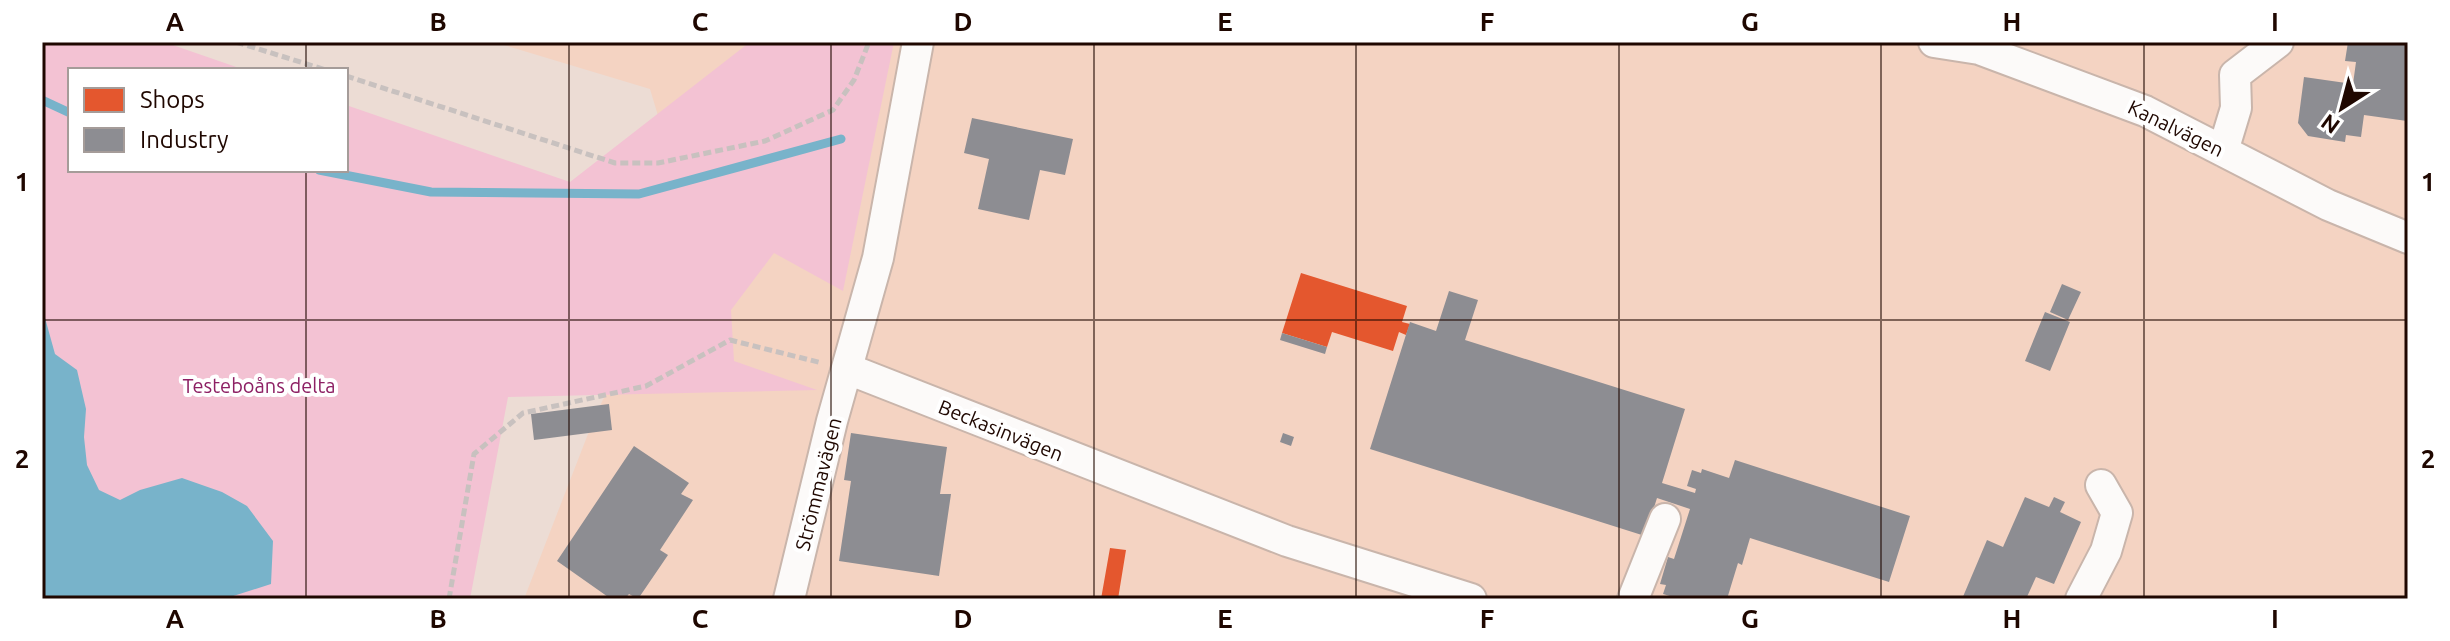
<svg xmlns="http://www.w3.org/2000/svg" width="2450" height="641" viewBox="0 0 2450 641" font-family="Ubuntu,sans-serif">
<style>
.built{fill:#f4d3c2}
.green{fill:#f3c2d3}
.water{fill:#78b3ca}
.shops{fill:#e4572e}
.industry{fill:#8d8d92}
.lines{fill:none;stroke-linecap:round;stroke-linejoin:round}
.stream{stroke:#78b3ca;stroke-width:9}
.minor-casing{stroke:#c9b5ab;stroke-width:34}
.path{stroke:#c8c1bf;stroke-width:5;stroke-dasharray:8 4;stroke-linecap:butt}
.minor{stroke:#fcfaf9;stroke-width:30}
.grid{fill:none;stroke:#1f0700;stroke-width:2;stroke-opacity:0.55}
.labels{text-anchor:middle;dominant-baseline:central;stroke-width:8;stroke-linejoin:round;paint-order:stroke}
.street-label{font-size:20px;fill:#1f0700;stroke:#fff}
.park-label{font-size:20px;fill:#8d2064;stroke:#fff}
.neatline{fill:none;stroke:#1f0700;stroke-width:3}
.grid-label{font-size:26px;text-anchor:middle;font-weight:bold;fill:#1f0700}
</style>
<rect width="100%" height="100%" fill="#ecdcd4"/>
<path class="built" d="M 494,42 L 2408,42 L 2408,599 L 524,599 L 595,416 L 690,222 L 650,89 Z"/>
<path class="green" d="M 42,42 L 164,42 L 245,70 L 70,70 L 70,170 L 346,170 L 346,105 L 570,182 L 750,42 L 894,42 L 843,291 L 774,253 L 731,310 L 734,361 L 817,390 L 508,397 L 470,599 L 42,599 Z"/>
<path class="water" d="M 42,307 L 55,354 L 77,370 L 86,409 L 84,437 L 87,465 L 99,490 L 120,500 L 140,490 L 182,478 L 222,492 L 247,506 L 273,541 L 271,584 L 227,598 L 42,599 Z"/>
<path class="shops" d="M 1301,273 L 1407,306 L 1402,322 L 1410,324 L 1406,335 L 1399,332 L 1393,351 L 1332,332 L 1327,347 L 1282,333 Z
M 1110,548 L 1126,550 L 1118,599 L 1101,599 Z"/>
<path class="industry" d="M 2348,42 L 2408,42 L 2407,121 L 2364,115 L 2361,137 L 2346,135 L 2345,142 L 2308,136 L 2298,123 L 2304,77 L 2353,84 L 2356,62 L 2345,61 Z
M 972,118 L 1073,139 L 1065,175 L 1040,170 L 1029,220 L 978,209 L 989,159 L 964,153 Z
M 2062,284 L 2081,292 L 2068,320 L 2050,312 Z
M 1449,291 L 1478,300 L 1465,340 L 1685,409 L 1662,483 L 1695,493 L 1696,489 L 1687,486 L 1692,470 L 1701,473 L 1702,469 L 1729,478 L 1735,460 L 1910,516 L 1889,582 L 1750,538 L 1742,565 L 1738,563 L 1727,599 L 1680,599 L 1663,594 L 1666,585 L 1660,584 L 1668,557 L 1674,559 L 1690,509 L 1657,498 L 1645,536 L 1370,449 L 1410,322 L 1436,331 Z
M 2045,312 L 2070,322 L 2050,371 L 2025,361 Z
M 1282,333 L 1327,347 L 1325,354 L 1280,340 Z
M 609,404 L 612,430 L 534,440 L 531,414 Z
M 851,433 L 947,447 L 940,494 L 951,494 L 939,576 L 839,561 L 851,481 L 844,480 Z
M 1283,433 L 1294,437 L 1291,446 L 1280,442 Z
M 634,446 L 689,483 L 681,494 L 693,500 L 660,550 L 668,555 L 638,599 L 629,594 L 625,599 L 611,599 L 557,561 Z
M 2025,497 L 2049,507 L 2054,497 L 2065,502 L 2060,512 L 2081,522 L 2054,584 L 2036,577 L 2026,599 L 1962,599 L 1987,540 L 2003,547 Z"/>
<g class="lines">
<path class="stream" d="M 42,100 L 70,113
M 319,170 L 431,192 L 639,194 L 841,139"/>
<g class="minor-casing">
<path id="minor" d="M 1934,42 L 1979,49 L 2145,111 L 2328,205 L 2408,238
M 2223,151 L 2236,108 L 2235,75 L 2278,42
M 848,369 L 1287,541 L 1471,599
M 789,599 L 832,421 L 878,258 L 918,42
M 1633,599 L 1665,519
M 2081,599 L 2106,551 L 2117,513 L 2101,485"/>
</g>
<path class="path" d="M 236,42 L 326,70
M 346,76 L 615,163 L 658,163 L 765,141 L 833,110 L 854,80 L 869,42
M 449,599 L 474,454 L 523,413 L 646,386 L 730,340 L 822,363"/>
<use href="#minor" class="minor"/>
</g>
<path class="grid" d="M 306,42 L 306,70M 569,42 L 569,599M 831,42 L 831,599M 1094,42 L 1094,599M 1356,42 L 1356,599M 1619,42 L 1619,599M 1881,42 L 1881,599M 2144,42 L 2144,599M 306,170 L 306,599M 42,320 L 2408,320"/>
<g class="labels">
<g class="street-label">
<text transform="translate(2176 128) rotate(26)">Kanalvägen</text>
<text transform="translate(1001 430) rotate(22)">Beckasinvägen</text>
<text transform="translate(818 484) rotate(-76)">Strömmavägen</text>
</g>
<g class="park-label">
<text x="259" y="385">Testeboåns delta</text>
</g>
</g>
<rect width="2450" height="641" fill="none" stroke="#ffffff" stroke-width="88"/>
<rect x="68" y="68" width="280" height="104" fill="#ffffff" stroke="#a59c99" stroke-width="2"/>
<rect x="84" y="88" width="40" height="24" fill="#e4572e" stroke="#a59c99" stroke-width="2"/>
<text x="140" y="108" font-size="24" fill="#1f0700">Shops</text>
<rect x="84" y="128" width="40" height="24" fill="#8d8d92" stroke="#a59c99" stroke-width="2"/>
<text x="140" y="148" font-size="24" fill="#1f0700">Industry</text>
<g transform="translate(2342 108) rotate(216)" stroke="#ffffff" stroke-width="6" paint-order="stroke">
<path d="M0-6L14 30L0 20L-14 30Z" fill="#1f0700"/>
<text y="-12" font-size="22" font-weight="bold" text-anchor="middle" fill="#1f0700">N</text>
</g>
<rect x="44" y="44" width="2362" height="553" class="neatline"/>
<g class="grid-label">
<text x="175" y="31">A</text>
<text x="438" y="31">B</text>
<text x="700" y="31">C</text>
<text x="963" y="31">D</text>
<text x="1225" y="31">E</text>
<text x="1487" y="31">F</text>
<text x="1750" y="31">G</text>
<text x="2012" y="31">H</text>
<text x="2275" y="31">I</text>
<text x="22" y="191">1</text>
<text x="2428" y="191">1</text>
<text x="22" y="468">2</text>
<text x="2428" y="468">2</text>
<text x="175" y="628">A</text>
<text x="438" y="628">B</text>
<text x="700" y="628">C</text>
<text x="963" y="628">D</text>
<text x="1225" y="628">E</text>
<text x="1487" y="628">F</text>
<text x="1750" y="628">G</text>
<text x="2012" y="628">H</text>
<text x="2275" y="628">I</text>
</g>
</svg>
